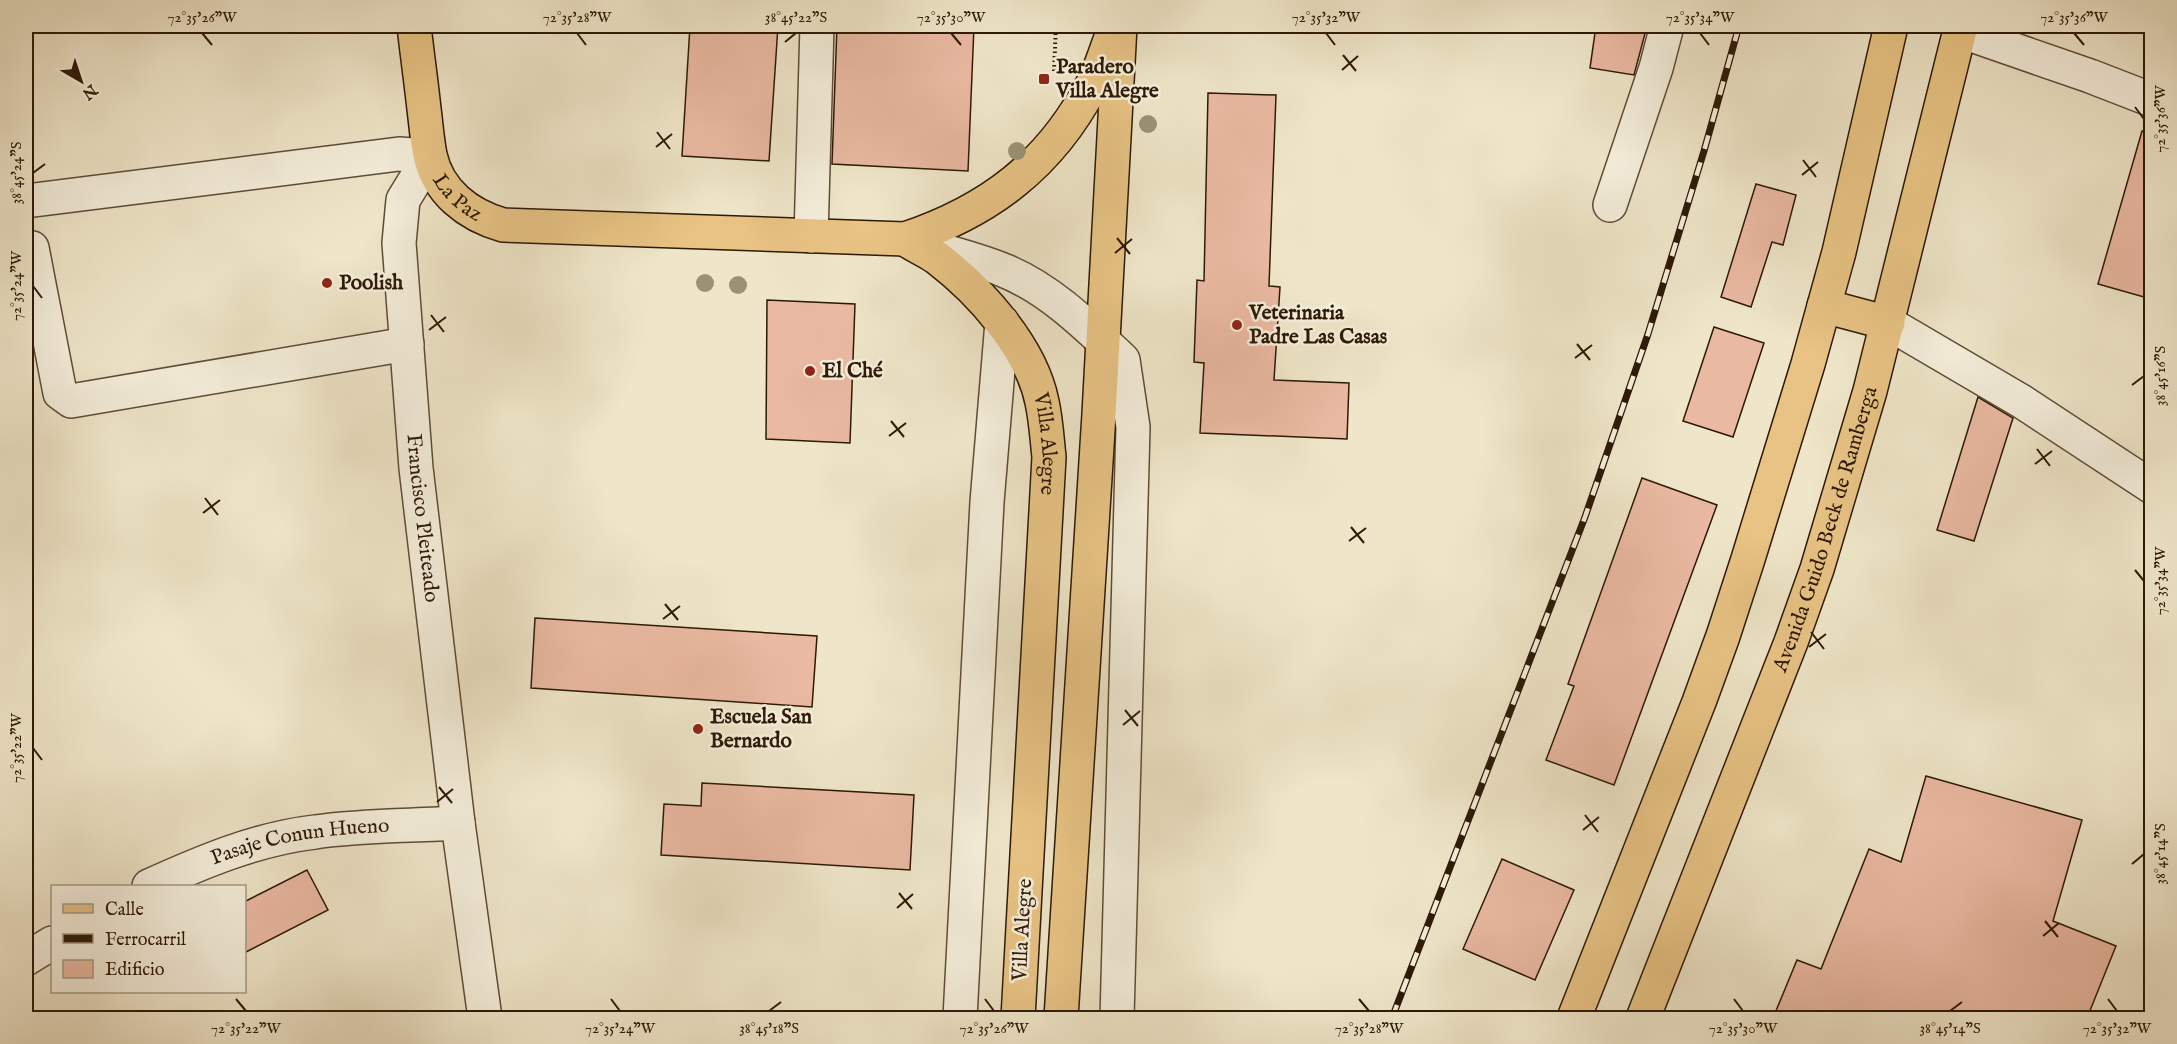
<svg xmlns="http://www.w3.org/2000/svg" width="2177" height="1044" viewBox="0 0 2177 1044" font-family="'IM FELL English',serif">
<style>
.building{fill:#eab9a2;stroke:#2d1906;stroke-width:1.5}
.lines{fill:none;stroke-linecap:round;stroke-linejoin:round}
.minor-casing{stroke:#5e4c37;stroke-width:36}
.major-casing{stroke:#2d1906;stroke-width:36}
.path{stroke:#2d1906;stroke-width:4;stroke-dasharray:1.5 3;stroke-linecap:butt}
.minor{stroke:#f5efdc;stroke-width:33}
.major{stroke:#e8c384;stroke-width:33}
.rail-casing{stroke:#2d1906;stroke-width:7}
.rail{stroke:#f5efdc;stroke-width:4.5;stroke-dasharray:14;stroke-linecap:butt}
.tree{fill:#9b9276}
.ticks{fill:none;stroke:#2d1906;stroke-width:2}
.poi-dot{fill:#8f2418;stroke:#f5efdc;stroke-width:2}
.labels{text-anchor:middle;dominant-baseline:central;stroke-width:5;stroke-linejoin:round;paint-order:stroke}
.poi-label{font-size:21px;font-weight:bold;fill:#2d1906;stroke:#f5efdc;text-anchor:start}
.street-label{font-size:21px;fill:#2d1906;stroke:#f5efdc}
.neatline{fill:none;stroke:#2d1906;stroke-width:2}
.ticks-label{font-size:15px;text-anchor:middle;fill:#2d1906}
</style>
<rect width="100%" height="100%" fill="#efe6c9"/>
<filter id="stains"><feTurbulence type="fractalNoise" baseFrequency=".00333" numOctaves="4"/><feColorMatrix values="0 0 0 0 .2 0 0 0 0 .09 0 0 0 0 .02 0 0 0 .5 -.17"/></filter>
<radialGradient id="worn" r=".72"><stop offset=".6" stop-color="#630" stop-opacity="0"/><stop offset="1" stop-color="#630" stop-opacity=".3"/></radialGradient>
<path class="building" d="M 690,26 L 778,26 L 769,161 L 682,156 Z
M 837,26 L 974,26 L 968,171 L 832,164 Z
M 1596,26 L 1647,26 L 1634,75 L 1590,68 Z
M 1208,93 L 1276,95 L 1269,286 L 1280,287 L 1274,380 L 1349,383 L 1347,439 L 1200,433 L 1204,363 L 1194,362 L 1197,280 L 1204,281 Z
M 2142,131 L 2151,132 L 2151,299 L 2098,284 Z
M 1756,184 L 1796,195 L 1783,245 L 1772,242 L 1751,307 L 1721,297 Z
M 767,300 L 855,304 L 850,443 L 766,439 Z
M 1714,327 L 1764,343 L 1733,437 L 1683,421 Z
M 1978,397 L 2013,418 L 1974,541 L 1937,530 Z
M 1642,478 L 1717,505 L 1614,785 L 1546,760 L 1574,686 L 1568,684 Z
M 535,618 L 817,636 L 812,707 L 531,688 Z
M 1926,776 L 2082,820 L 2053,921 L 2116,946 L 2087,1018 L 1773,1018 L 1797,960 L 1821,969 L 1869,849 L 1901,862 Z
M 702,783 L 914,795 L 910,870 L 661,855 L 664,804 L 701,806 Z
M 1502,859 L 1574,890 L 1535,980 L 1463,949 Z
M 307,870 L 328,910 L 244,953 L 244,902 Z"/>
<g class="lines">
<g class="minor-casing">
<g id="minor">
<path d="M 1960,31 L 2090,76 L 2152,100"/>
<path id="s1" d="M 26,201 L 399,154 L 430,156 L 403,200 L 399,243 L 416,468 L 458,823 L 485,1018"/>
<path d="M 1610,205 L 1656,68 L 1667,26"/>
<path d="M 811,236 L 817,26"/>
<path d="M 919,244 C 947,252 976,259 1003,270 C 1049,288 1088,327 1123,360 L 1133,427 L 1117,1018"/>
<path d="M 32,248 L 60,393 L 71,401 L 407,344"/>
<path d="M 1888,323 L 2021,401 L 2152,487"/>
<path id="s2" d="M 149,886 C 202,862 256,839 315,832 C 362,825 411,826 458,823"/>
<path d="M 26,959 L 52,943"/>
<path d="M 960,1018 L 987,502 L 1002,322"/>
</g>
</g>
<g class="major-casing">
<g id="major">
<path id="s3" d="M 414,26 C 417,53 421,81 424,109 C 426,124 427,140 430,155 C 438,192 468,215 503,225 L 905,239 C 989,211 1050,165 1092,85 C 1100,71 1105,53 1111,38"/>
<path id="s4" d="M 905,239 C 915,246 927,251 937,258 C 980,291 1031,347 1042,402 C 1046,420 1047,439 1049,457 L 1018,1018"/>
<path d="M 1824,306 L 1888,323"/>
<path d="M 1061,1018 L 1099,414 L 1120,26"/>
<path d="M 1574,1018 L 1699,702 L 1723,636 L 1748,559 L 1808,364 L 1839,252 L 1891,26"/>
<path id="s5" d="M 1643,1018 L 1791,642 L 1817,569 L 1870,391 L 1961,26"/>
</g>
</g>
<path class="path" d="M 1054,71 L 1056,26"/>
<use href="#minor" class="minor"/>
<use href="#major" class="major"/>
<g class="rail-casing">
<path id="rail" d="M 1392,1018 L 1585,517 L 1648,334 L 1704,151 L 1739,26"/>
</g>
<use href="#rail" class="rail"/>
</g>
<g class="tree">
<circle cx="1148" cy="124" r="9"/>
<circle cx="1017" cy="151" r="9"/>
<circle cx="705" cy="283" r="9"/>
<circle cx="738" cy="285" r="9"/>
</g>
<path class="ticks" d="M 202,33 L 212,45M 577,33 L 586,45M 951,33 L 961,45M 1326,33 L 1335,45M 1700,33 L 1709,45M 2074,33 L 2084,45M 785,42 L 796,33M 1343,55 L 1356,71M 1342,70 L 1358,56M 2135,107 L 2144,119M 657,132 L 670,149M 656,147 L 672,134M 1803,160 L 1816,177M 33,173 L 45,164M 1802,175 L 1818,162M 1117,238 L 1130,254M 1115,253 L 1132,239M 33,286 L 42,298M 431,315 L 444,332M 429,330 L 446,317M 1577,344 L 1590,360M 1575,358 L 1592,345M 2132,385 L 2144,376M 891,421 L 904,437M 889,436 L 906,423M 2037,449 L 2050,466M 2035,464 L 2052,451M 205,498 L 218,515M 203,513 L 220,500M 1351,527 L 1364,543M 1349,541 L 1366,528M 2135,570 L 2144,581M 665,604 L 678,620M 663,619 L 680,606M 1811,632 L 1824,649M 1809,647 L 1826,634M 1125,710 L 1138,726M 1123,725 L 1140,711M 33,748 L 42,760M 439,787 L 452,803M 437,802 L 453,789M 1585,815 L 1598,832M 1583,830 L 1599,817M 2132,864 L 2144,854M 899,893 L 912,909M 897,908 L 913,894M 2045,921 L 2058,937M 2043,936 L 2059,923M 236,999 L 246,1011M 611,999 L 620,1011M 985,999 L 994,1011M 1359,999 L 1369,1011M 1734,999 L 1743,1011M 2108,999 L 2117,1011M 769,1011 L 781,1002M 1950,1011 L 1962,1002"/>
<g class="poi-dot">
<rect x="1038" y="73" width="12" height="12" rx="3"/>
<circle cx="327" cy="283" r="6"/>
<circle cx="1237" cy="325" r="6"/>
<circle cx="810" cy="371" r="6"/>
<circle cx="698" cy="729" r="6"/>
</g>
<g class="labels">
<g class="poi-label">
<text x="1056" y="67">Paradero<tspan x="1056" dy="24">Villa Alegre</tspan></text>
<text x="339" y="283">Poolish</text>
<text x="1249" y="313">Veterinaria<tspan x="1249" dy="24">Padre Las Casas</tspan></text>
<text x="822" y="371">El Ché</text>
<text x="710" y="717">Escuela San<tspan x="710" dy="24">Bernardo</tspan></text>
</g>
<g class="street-label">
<text stroke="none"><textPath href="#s3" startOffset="182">La Paz</textPath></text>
<text stroke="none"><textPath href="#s4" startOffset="261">Villa Alegre</textPath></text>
<text stroke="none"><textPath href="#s1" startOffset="778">Francisco Pleiteado</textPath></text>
<text stroke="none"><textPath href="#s5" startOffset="522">Avenida Guido Beck de Ramberga</textPath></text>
<text stroke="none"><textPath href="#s2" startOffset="159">Pasaje Conun Hueno</textPath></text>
<text transform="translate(1023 930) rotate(-87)">Villa Alegre</text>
</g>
</g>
<rect width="2177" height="1044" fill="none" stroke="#efe6c9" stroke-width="66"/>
<rect x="51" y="885" width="195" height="108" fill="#f5efdc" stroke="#a59986" stroke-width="1.5"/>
<rect x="63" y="904" width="30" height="9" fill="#e8c384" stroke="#a59986" stroke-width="1.5"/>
<text x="105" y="915" font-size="18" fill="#2d1906">Calle</text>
<rect x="63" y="934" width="30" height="9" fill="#2d1906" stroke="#a59986" stroke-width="1.5"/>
<text x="105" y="945" font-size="18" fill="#2d1906">Ferrocarril</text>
<rect x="63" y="960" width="30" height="18" fill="#eab9a2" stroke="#a59986" stroke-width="1.5"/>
<text x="105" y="975" font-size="18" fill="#2d1906">Edificio</text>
<g transform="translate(81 81) rotate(141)" stroke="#f5efdc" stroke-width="4.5" paint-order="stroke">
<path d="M0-4.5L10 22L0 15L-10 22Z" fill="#2d1906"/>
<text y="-9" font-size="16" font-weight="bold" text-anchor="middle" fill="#2d1906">N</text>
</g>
<rect x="33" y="33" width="2111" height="978" class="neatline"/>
<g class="ticks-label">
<text x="202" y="22">72°35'26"W</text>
<text x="577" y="22">72°35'28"W</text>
<text x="796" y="22">38°45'22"S</text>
<text x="951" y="22">72°35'30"W</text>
<text x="1326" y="22">72°35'32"W</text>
<text x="1700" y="22">72°35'34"W</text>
<text x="2074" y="22">72°35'36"W</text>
<text transform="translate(2160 119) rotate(-90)" y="5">72°35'36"W</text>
<text transform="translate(16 173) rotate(-90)" y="5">38°45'24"S</text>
<text transform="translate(16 286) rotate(-90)" y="5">72°35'24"W</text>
<text transform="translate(2160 376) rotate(-90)" y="5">38°45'16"S</text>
<text transform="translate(2160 581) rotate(-90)" y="5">72°35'34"W</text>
<text transform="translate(16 748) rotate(-90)" y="5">72°35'22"W</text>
<text transform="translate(2160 854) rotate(-90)" y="5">38°45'14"S</text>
<text x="246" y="1033">72°35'22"W</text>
<text x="620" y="1033">72°35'24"W</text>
<text x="769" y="1033">38°45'18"S</text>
<text x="994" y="1033">72°35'26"W</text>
<text x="1369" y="1033">72°35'28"W</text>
<text x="1743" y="1033">72°35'30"W</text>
<text x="1950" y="1033">38°45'14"S</text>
<text x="2117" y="1033">72°35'32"W</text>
</g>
<rect width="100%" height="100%" filter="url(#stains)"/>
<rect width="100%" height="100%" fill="url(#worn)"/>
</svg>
